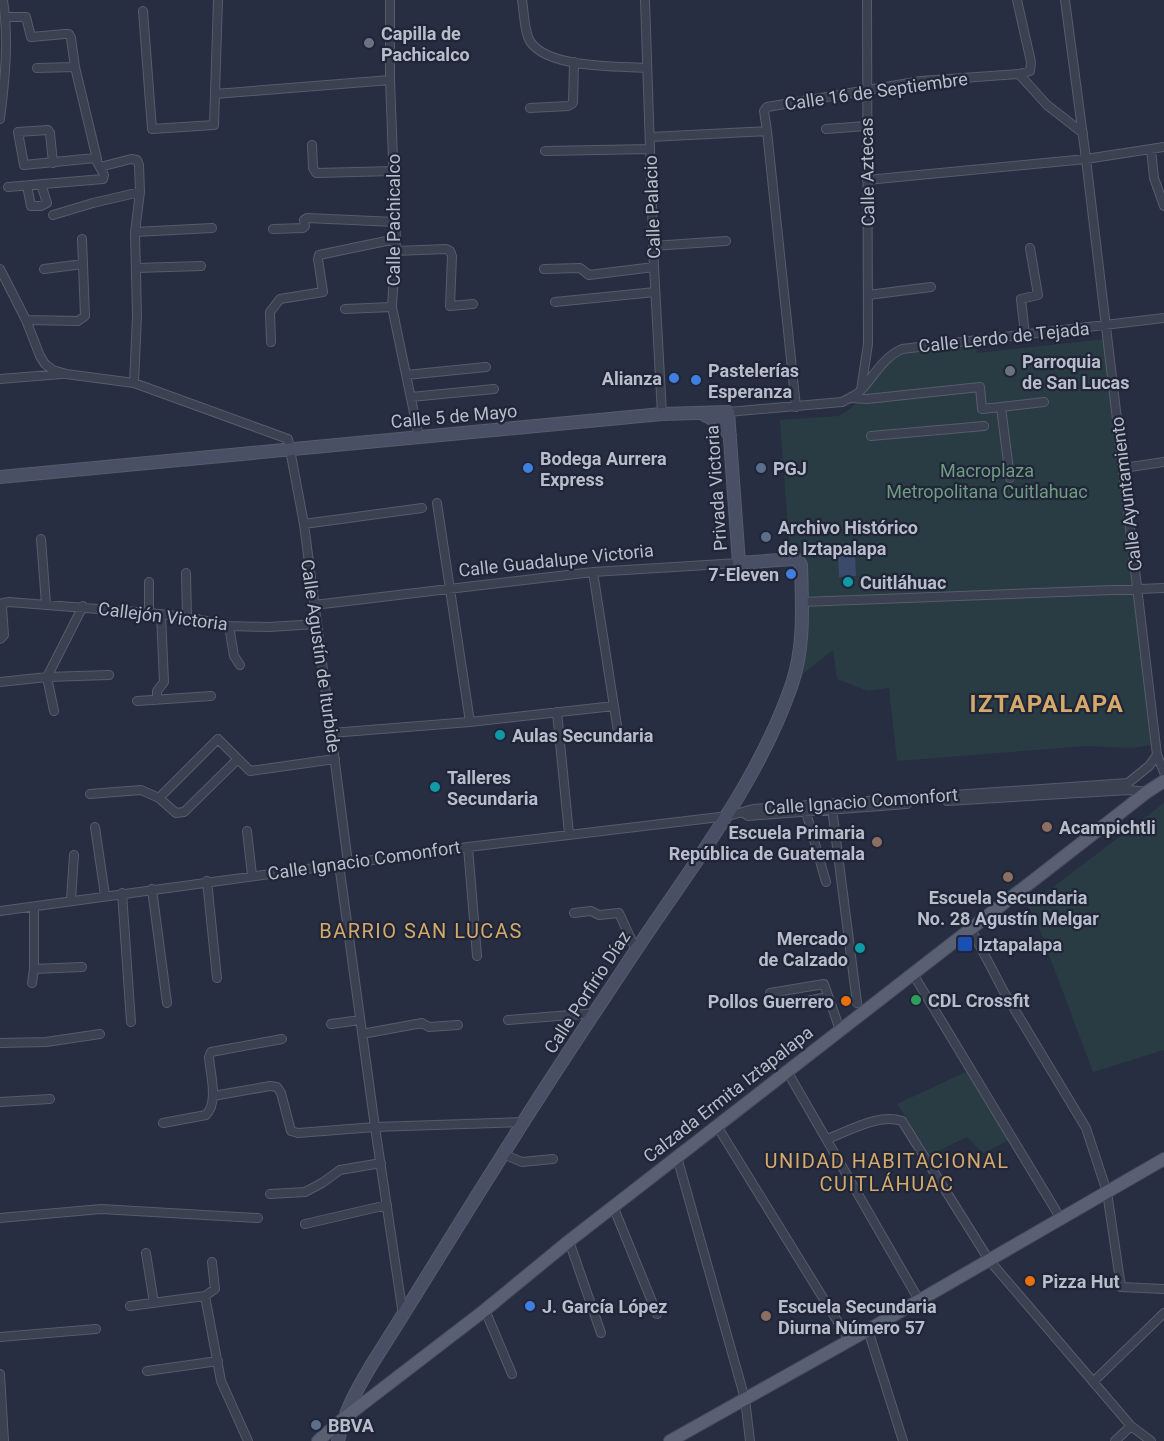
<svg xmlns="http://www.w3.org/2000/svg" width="1164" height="1441" viewBox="0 0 1164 1441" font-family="Roboto,sans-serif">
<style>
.green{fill:#293c43}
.water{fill:#3d496a}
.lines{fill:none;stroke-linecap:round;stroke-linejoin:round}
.street-casing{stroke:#565c6c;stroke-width:10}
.secondary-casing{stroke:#565c6c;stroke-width:14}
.primary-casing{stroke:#454a5b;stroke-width:14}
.street{stroke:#3b4151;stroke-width:8}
.secondary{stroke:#494f64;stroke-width:12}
.primary{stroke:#596071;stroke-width:12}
.worship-dot{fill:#6b7280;stroke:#202637;stroke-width:2}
.shop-dot{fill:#3f7fe0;stroke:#202637;stroke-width:2}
.service-dot{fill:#5c6f8a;stroke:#202637;stroke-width:2}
.culture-dot{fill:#0f9aa8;stroke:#202637;stroke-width:2}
.education-dot{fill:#8d6e63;stroke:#202637;stroke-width:2}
.transit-dot{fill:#1a4fb4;stroke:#202637;stroke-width:2}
.leisure-dot{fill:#2e9e5b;stroke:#202637;stroke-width:2}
.food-dot{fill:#e8710a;stroke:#202637;stroke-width:2}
.labels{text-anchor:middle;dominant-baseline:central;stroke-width:4.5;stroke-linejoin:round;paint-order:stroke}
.poi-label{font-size:18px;font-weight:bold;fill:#b8bccb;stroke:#202637;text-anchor:start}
.street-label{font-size:18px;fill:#b8bccb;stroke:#202637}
.park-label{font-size:18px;fill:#6f9c81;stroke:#202637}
.neighbourhood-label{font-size:20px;letter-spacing:1.5px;fill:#d5a96a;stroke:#202637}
.district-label{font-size:24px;font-weight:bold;letter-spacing:1.5px;fill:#d5a96a;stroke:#202637}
</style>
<rect width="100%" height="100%" fill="#272e42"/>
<path class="green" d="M 1105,339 L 1153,745 L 1131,748 L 1086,746 L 897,761 L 889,688 L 868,691 L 837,679 L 833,650 L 795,680 L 804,561 L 790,556 L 780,420 L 838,416 C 871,401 867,373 897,354 C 907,348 960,344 975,342 L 977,353 Z
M 1164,803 L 1164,1050 L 1093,1072 L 1039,928 L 1028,906 Z
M 968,1071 L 1011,1139 L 983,1153 L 967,1137 L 930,1155 L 897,1104 Z"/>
<path class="water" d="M 855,555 L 856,576 L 839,577 L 838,556 Z"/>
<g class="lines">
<g class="street-casing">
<path id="street" d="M 390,0 L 390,80 L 396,239 L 392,307 L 419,437
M 522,0 C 524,12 524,26 528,37 C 540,69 618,66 647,68
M 645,0 L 654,267 L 662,414
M 1065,0 L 1086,159 L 1157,755 L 1164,772
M 143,11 L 152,129 L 214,125 L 218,0
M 6,17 L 26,17 L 31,37 L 65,34 L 69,34 L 71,38 L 75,67 L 97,159
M 37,68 L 75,67
M 1019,74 L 1047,105 L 1083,133
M 215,94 L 390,80
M 530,108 L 568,106 L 573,103 L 574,62
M 0,119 C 5,79 9,40 3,0
M 826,129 L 866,126
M 767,131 L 796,407
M 650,137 L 767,131 L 764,111 L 767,107 L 921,81 L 1019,74 L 1030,71 L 1031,62 L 1017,0
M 312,145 L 313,168 L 316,173 L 394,171
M 1151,149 L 1154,178 L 1164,206
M 545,151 L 650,149
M 100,167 L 131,159 L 137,160 L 139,165 L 140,192 L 135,232 L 137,316 L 134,383
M 867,180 L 1086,159 L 1164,147
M 27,186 L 31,206 L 41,206 L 47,203 L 41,184
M 8,187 L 103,179 L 104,175 L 95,158 L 24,165 L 18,132 L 48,130 L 50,133 L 53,163
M 53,215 L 93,203 L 140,192
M 273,229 L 303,228 L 305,226 L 304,220 L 307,218 L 395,222
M 135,232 L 212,228
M 653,246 L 726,241
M 396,251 L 446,249 L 450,251 L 452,256 L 450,306 L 473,304
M 136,268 L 201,266
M 0,269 L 26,320 L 40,356 L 45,364 L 53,370 L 66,374 L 134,383 L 288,439 L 304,524 L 348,863
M 44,269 L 83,264
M 544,269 L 580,268 L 589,275 L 654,267
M 868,295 L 931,287
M 555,302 L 655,292
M 345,309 L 392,307
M 26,320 L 78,321 L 85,316 L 82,239
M 1025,335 L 1021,299 L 1038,295 L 1030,248
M 271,342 L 270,312 L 280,299 L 323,292 L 318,259 L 319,255 L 396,239
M 406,375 L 486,367
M 0,379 L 62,374
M 863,388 C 875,374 884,357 902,349 L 1164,318
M 411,397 L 494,389
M 851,398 L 867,399 L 980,387 L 982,409 L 1001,407 L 1010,478
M 1001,407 L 1044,402
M 728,412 L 842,402 L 857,394 L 861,390 L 868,344 L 867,0
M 871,436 L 984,426
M 1123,468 L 1164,462
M 437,503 L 470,722
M 304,524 L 422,508
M 41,539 L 46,604
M 593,572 L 618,732
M 186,573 L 187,617
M 802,602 L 1164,588
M 314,605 L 593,572 L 739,563
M 149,613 L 149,582
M 229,626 L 234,656 L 240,665
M 0,639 L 4,635 L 2,607 L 3,603 L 9,602 L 149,613 L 187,617 L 229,626 L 269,627 L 317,624
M 0,682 L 47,677 L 109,675
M 157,700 L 157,691 L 164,682 L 161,614
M 137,701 L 211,696
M 54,711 L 47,677 L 83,606
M 557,712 L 569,834
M 331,733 L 470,722 L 614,706
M 90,794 L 141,790 L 159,798 L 218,739 L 250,771 L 335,759
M 159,798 L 176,813 L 184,812 L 238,759
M 947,801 L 1129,790 L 1147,792
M 832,808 L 857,1003
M 743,812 L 748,816 L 907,804
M 806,812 L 826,882
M 95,827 L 105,895
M 247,831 L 252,875
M 468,847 L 477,956
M 339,864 L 375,1127 L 403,1315
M 207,881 L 217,978
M 152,889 L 167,1003
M 122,893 L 131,1022
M 71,900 L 74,855
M 0,911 L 468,847 L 728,816 L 753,809 L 1128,783 L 1149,766 L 1157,755
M 574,913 L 591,911 L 599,915 L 619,913 L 636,950
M 971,929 L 1004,992 L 1086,1128 L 1107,1192 L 1121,1287 L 1164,1289
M 34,969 L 82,967
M 913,974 L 1061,1219
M 32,983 L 34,969 L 34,907
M 770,993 L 824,984 L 840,1030
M 806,1001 L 828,997
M 508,1020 L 595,1013
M 331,1024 L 360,1020
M 362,1034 L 422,1023 L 429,1027 L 458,1025
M 0,1043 L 46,1042 L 100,1034
M 787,1071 L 919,1300
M 213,1096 L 270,1086 L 277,1087 L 281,1093 L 291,1131 L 298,1133 L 375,1127 L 523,1122
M 0,1102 L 50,1099
M 163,1123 L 206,1115 C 219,1102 210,1073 209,1057 L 211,1052 L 282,1039
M 717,1126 L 849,1340
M 827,1139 C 849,1131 879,1113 902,1121 L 989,1260 L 1131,1426 L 1151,1441
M 503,1154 L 522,1162 L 553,1159
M 677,1157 L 745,1399 L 750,1441
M 270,1194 L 305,1192 L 322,1183 L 340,1170 L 381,1163
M 613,1206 L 657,1314
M 0,1218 L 101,1209 L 258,1218
M 305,1224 L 387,1205
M 569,1241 L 601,1333
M 146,1253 L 154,1303
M 205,1296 L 215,1289 L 212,1262
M 130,1306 L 205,1296 L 221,1381 L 248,1441
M 485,1310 L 512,1374
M 868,1330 L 903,1441
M 0,1337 L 96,1329
M 147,1371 L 218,1361
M 0,1374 L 4,1441
M 1093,1382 L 1164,1313
M 1115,1441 L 1131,1426"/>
</g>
<g class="secondary-casing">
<path id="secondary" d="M 701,413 L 717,422 L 730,435
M 0,477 L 662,414 L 728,412 L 739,563 L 793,559 L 798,560 L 801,565 C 802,605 805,645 792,684 C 758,783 693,864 636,950 C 591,1018 545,1086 502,1156 C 458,1225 416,1295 372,1364 C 357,1389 344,1412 338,1441"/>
</g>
<g class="primary-casing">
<path id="primary" d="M 318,1441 L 343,1419 L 485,1310 L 569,1241 L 1147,792 L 1164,781
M 670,1441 L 868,1330 L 1164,1159"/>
</g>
<use href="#street" class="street"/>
<use href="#secondary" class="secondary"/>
<use href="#primary" class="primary"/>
</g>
<g class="worship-dot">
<circle cx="369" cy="43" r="6"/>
<circle cx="1010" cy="371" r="6"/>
</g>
<g class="shop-dot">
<circle cx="674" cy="378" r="6"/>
<circle cx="696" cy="380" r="6"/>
<circle cx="528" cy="468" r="6"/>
<circle cx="791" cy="574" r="6"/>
<circle cx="530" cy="1306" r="6"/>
</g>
<g class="service-dot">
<circle cx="761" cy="468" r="6"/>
<circle cx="766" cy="537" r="6"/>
<circle cx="316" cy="1425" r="6"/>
</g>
<g class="culture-dot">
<circle cx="848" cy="582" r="6"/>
<circle cx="500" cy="735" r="6"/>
<circle cx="435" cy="787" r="6"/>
<circle cx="860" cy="948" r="6"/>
</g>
<g class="education-dot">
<circle cx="1047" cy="827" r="6"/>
<circle cx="877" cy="842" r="6"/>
<circle cx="1008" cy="877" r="6"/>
<circle cx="766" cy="1316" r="6"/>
</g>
<rect class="transit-dot" x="957" y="936" width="16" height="16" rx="3"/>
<circle class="leisure-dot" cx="916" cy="1000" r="6"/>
<g class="food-dot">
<circle cx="846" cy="1001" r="6"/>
<circle cx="1030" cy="1281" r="6"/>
</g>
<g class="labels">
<g class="poi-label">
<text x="381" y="33">Capilla de<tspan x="381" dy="21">Pachicalco</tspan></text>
<text x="1022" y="361">Parroquia<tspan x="1022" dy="21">de San Lucas</tspan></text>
<text x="708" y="370">Pastelerías<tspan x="708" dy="21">Esperanza</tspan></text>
<text x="662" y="378" text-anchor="end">Alianza</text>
<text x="540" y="458">Bodega Aurrera<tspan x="540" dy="21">Express</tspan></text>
<text x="773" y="468">PGJ</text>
<text x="778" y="527">Archivo Histórico<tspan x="778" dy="21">de Iztapalapa</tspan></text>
<text x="779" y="574" text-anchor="end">7-Eleven</text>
<text x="860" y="582">Cuitláhuac</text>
<text x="512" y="735">Aulas Secundaria</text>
<text x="447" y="777">Talleres<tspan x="447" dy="21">Secundaria</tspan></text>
<text x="1059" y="827">Acampichtli</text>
<text x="865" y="832" text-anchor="end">Escuela Primaria<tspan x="865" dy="21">República de Guatemala</tspan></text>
<text x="1008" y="897" text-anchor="middle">Escuela Secundaria<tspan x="1008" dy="21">No. 28 Agustín Melgar</tspan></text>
<text x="848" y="938" text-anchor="end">Mercado<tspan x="848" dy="21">de Calzado</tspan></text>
<text x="978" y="944">Iztapalapa</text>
<text x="928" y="1000">CDL Crossfit</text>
<text x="834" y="1001" text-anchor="end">Pollos Guerrero</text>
<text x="1042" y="1281">Pizza Hut</text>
<text x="542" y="1306">J. García López</text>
<text x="778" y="1306">Escuela Secundaria<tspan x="778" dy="21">Diurna Número 57</tspan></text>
<text x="328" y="1425">BBVA</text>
</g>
<g class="street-label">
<text transform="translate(876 91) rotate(-8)">Calle 16 de Septiembre</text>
<text transform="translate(867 172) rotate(-91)">Calle Aztecas</text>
<text transform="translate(652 207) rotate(-92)">Calle Palacio</text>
<text transform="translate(393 220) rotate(-90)">Calle Pachicalco</text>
<text transform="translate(1004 337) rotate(-6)">Calle Lerdo de Tejada</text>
<text transform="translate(454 416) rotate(-5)">Calle 5 de Mayo</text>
<text transform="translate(716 488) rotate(-94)">Privada Victoria</text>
<text transform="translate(1126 494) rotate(-97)">Calle Ayuntamiento</text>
<text transform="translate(556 560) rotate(-6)">Calle Guadalupe Victoria</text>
<text transform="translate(163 616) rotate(7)">Callejón Victoria</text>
<text transform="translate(321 656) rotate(82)">Calle Agustín de Iturbide</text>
<text transform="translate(861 801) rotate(-4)">Calle Ignacio Comonfort</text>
<text transform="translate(364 860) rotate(-8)">Calle Ignacio Comonfort</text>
<text transform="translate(587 992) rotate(-57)">Calle Porfirio Díaz</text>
<text transform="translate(728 1094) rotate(-38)">Calzada Ermita Iztapalapa</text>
</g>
<g class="park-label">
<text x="987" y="470">Macroplaza<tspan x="987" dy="21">Metropolitana Cuitlahuac</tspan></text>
</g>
<g class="neighbourhood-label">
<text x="421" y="931">BARRIO SAN LUCAS</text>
<text x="887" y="1161">UNIDAD HABITACIONAL<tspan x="887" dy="23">CUITLÁHUAC</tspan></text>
</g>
<g class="district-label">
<text x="1047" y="704">IZTAPALAPA</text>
</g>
</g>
</svg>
